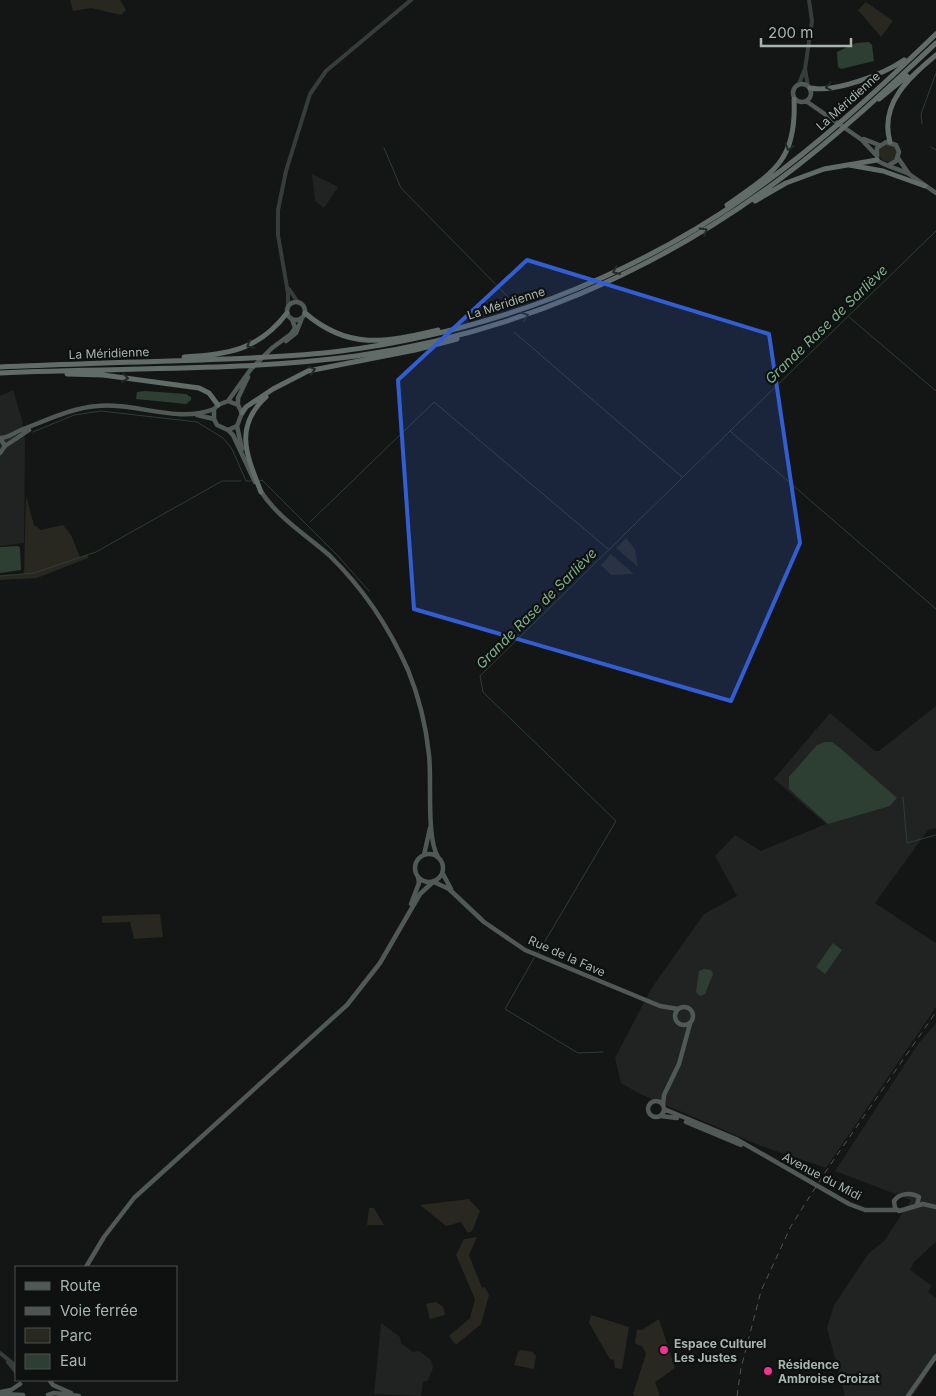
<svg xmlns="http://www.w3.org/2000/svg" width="936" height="1396" viewBox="0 0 936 1396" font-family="Inter,sans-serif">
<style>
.built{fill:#202322}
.green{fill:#282820}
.water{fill:#2d3e33}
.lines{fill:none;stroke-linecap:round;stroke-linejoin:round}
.stream{stroke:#2d3e33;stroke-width:1}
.minor{stroke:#373d3b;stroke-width:4}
.major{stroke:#515956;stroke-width:4.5}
.highway{stroke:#616b67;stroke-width:5}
.rail{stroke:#4e5552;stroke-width:1;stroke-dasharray:6 5;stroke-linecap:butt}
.oneway{stroke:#242826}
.marked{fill:#325ed2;fill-opacity:0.2;stroke:#325ed2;stroke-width:4;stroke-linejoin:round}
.poi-dot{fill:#ee3490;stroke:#0f1110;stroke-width:2}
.labels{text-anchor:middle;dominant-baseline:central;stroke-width:4.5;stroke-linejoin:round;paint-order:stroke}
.street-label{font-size:12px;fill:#a6b6ae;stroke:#0f1110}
.poi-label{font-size:12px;font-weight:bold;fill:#a6b6ae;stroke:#0f1110;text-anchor:start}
.water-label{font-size:14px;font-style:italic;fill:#7db08d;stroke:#0f1110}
</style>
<rect width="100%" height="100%" fill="#141615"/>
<path class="built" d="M 312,174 L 338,187 L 324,208 L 315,201 Z
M 13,390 L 22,420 L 25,440 L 24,543 L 0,546 L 0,396 Z
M 936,706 L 936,828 L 928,830 L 875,903 L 936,943 L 936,1007 L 826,1168 L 761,1146 L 640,1094 L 621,1083 L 615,1058 L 651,989 L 704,914 L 737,896 L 715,856 L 735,835 L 761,851 L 826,824 L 774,779 L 830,713 L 875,751 L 879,751 Z
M 936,1023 L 936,1242 L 914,1262 L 910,1270 L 932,1286 L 928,1292 L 936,1298 L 936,1360 L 913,1396 L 845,1396 L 827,1328 L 834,1305 L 869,1253 L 884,1241 L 911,1200 L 835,1171 L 918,1044 Z
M 381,1323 L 400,1337 L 401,1343 L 413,1352 L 419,1351 L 431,1360 L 433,1368 L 428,1380 L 423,1382 L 421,1396 L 374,1394 Z"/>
<path class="green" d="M 70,0 L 120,0 L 126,10 L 121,15 L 91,8 L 73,11 Z
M 866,2 L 893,21 L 881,37 L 858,10 Z
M879 153a9 9 0 1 1 18 0a9 9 0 1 1-18 0Z
M 26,496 L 34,525 L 41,530 L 63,525 L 71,535 L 80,557 L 88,554 L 88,558 L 37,578 L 0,580 L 0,576 L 3,575 L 24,574 Z
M 626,538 L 635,549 L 638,567 L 616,548 Z
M 611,554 L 634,574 L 611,575 L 601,565 Z
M 160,914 L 163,937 L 134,939 L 130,922 L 102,923 L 102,916 Z
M 469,1199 L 480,1211 L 472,1231 L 468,1233 L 461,1222 L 446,1226 L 420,1205 Z
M 369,1208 L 374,1208 L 384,1225 L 367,1225 Z
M 477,1237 L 469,1255 L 482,1288 L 485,1287 L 489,1295 L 481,1324 L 456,1345 L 449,1336 L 470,1318 L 475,1299 L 456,1255 L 464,1239 Z
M 436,1302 L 443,1307 L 445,1315 L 430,1319 L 426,1304 Z
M 591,1315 L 629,1327 L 622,1369 L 615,1368 L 614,1360 L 610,1359 L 589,1323 Z
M 659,1319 L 675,1368 L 655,1382 L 660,1396 L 635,1396 L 633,1394 L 646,1354 L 643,1347 L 635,1343 L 637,1330 L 642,1330 Z
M 521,1350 L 533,1352 L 536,1356 L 534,1369 L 514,1365 L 518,1352 Z"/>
<path class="water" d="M 869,42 L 872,45 L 874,61 L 841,69 L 838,67 L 837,52 L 856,43 Z
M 145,391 L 186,394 L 191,397 L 191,400 L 186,404 L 136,399 L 137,392 Z
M 18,546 L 20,548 L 21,570 L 0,573 L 0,547 Z
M 825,742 L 832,742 L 840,748 L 897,798 L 890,806 L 828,824 L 789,789 L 789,777 L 817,745 Z
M 833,943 L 842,950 L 825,974 L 816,967 Z
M 704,969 L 711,970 L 713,974 L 705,994 L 700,996 L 696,992 L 699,971 Z"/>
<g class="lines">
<path class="stream" d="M 922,124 L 921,114 L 936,73
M 931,147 L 936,150
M 384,148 L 401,188 L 512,301
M 936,231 L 730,431 L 936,609
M 849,317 L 936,391
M 514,332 L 682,477
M 33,432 L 74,415 L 101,411 L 197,422 L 223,438 L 232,449 L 246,481 L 252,481
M 259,481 L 262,480 L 307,525
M 310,522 L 434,402 L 608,549
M 307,525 L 338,556 L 369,591
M 0,576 L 34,573 L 96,552 L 222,481 L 241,481
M 903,797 L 907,843 L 936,835
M 538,953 L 616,821 L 483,692 L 480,676 L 730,431
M 534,958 L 505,1009 L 578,1053 L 603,1052"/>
<path class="minor" d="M 799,84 L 804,71
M 808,86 L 805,69 L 812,21 L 809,0
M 289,289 L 297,301
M 288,306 L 288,293 L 278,235 L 278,210 L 286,171 L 310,94 L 326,71 L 411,0
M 0,1353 L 16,1366
M 8,1362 L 16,1372"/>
<path class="major" d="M793 93a9 9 0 1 1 18 0a9 9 0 1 1-18 0Z
M 806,101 L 862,140 L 875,154
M 864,139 L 879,145
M 898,158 L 909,174 L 936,193
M 889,165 L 896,161 L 899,152 L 896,145 L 886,142 L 877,148 L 877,160 C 882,165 901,170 909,174
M287 311a9 9 0 1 1 18 0a9 9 0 1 1-18 0Z
M 286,341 L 296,333 L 302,318
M 228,401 L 238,405 L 242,413 L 237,426 L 228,430 L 217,425 L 214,419 L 214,409 L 218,405 L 228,401 L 251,369 L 272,348 L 291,334 L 295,328 L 292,319
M 238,405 L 238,398 L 248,377
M 197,415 L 214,419
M 237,426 L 242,449
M 228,430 L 233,435 L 255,482
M 0,438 C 9,438 13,433 21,430 C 45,421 71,408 97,406 C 135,402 178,424 214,409
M 5,446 L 29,430
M 0,453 L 5,446 L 0,438
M 260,490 C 277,517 305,534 329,555 C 363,588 389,627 408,670 C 419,697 426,726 429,755 C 432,779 426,838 438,857
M415 868a14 14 0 1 1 28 0a14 14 0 1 1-28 0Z
M 424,855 L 430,828
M 443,874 L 451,889
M 434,882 L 449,889 L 484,922 L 525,950 L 660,1006 L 678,1009
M 411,904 L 419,883 L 418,877
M675 1016a9 9 0 1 1 18 0a9 9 0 1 1-18 0Z
M648 1109a8 8 0 1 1 16 0a8 8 0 1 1-16 0Z
M 663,1105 L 664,1095 L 679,1064 L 690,1024
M 664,1109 L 736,1139 L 849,1204 L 865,1210 L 897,1210
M 661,1116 L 677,1118
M 686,1122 L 741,1145
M 917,1205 L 919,1197 C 912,1192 899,1193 894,1201 L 895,1208 L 899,1211 L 923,1204 L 936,1207
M 86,1267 L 104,1237 L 134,1198 L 347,1005 L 380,963 L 420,894 L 433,882
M 50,1381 L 53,1385 L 71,1393
M 1,1392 L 11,1390 L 20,1384
M 0,1394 L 23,1395
M 48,1395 L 54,1393 L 79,1396
M 908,1396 L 936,1356"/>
<path class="highway" d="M 810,88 C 835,93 884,74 904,60
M 879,99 L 907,76
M 890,142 C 879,103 910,77 936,55
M 849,165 L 883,171 L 925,186
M 755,201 L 786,183 L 824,169 L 877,160
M 727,205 C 774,172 797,161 794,99
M 305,313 C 349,351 386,342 438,330
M 184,357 C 228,354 258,351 287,313
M 0,367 C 67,364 134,362 202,360 C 248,358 295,357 341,351 C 486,332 627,280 748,195 C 815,148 877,91 936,34
M 0,373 C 118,367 238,372 356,356 C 511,334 655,272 780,179 C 835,138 886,90 936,43
M 67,374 L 103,375 L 199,388 L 209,393 L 218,405
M 242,413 L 246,407 L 273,389 L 308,371 L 415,350 L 457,339
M 261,492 C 247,456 233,427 266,397"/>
<path class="rail" d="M 737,1396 L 741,1368 L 761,1291 L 791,1226 L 826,1171 L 936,1012"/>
</g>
<defs><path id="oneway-chevron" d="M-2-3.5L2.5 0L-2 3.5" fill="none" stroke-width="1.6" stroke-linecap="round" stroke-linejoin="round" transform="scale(1.25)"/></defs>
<g class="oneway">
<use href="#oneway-chevron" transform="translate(829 87) rotate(169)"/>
<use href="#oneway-chevron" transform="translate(789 147) rotate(108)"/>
<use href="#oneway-chevron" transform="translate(704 231) rotate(-31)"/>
<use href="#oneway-chevron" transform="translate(616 271) rotate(155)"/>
<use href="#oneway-chevron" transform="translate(525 316) rotate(-19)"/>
<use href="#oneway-chevron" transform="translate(250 345) rotate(151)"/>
<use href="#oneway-chevron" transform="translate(312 370) rotate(-17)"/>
<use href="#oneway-chevron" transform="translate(125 378) rotate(8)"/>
</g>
<path class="marked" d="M 527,260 L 769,334 L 800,543 L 731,701 L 414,609 L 398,380 Z"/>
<g class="poi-dot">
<circle cx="664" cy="1350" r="5"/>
<circle cx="768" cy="1371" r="5"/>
</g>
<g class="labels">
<g class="street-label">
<text transform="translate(848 101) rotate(-42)">La Méridienne</text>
<text transform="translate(506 303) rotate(-18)">La Méridienne</text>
<text transform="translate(109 353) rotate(-2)">La Méridienne</text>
<text transform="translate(567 956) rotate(24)">Rue de la Fave</text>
<text transform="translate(822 1176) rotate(28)">Avenue du Midi</text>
</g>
<g class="poi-label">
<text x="674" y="1343">Espace Culturel<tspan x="674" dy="14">Les Justes</tspan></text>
<text x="778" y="1364">Résidence<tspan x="778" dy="14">Ambroise Croizat</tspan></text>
</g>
<g class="water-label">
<text transform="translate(826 324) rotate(-44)">Grande Rase de Sarliève</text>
<text transform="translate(536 608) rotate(-45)">Grande Rase de Sarliève</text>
</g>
</g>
<rect x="15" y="1266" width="162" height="115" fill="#0f1110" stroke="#4b534f"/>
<rect x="25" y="1282" width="25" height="8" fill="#515956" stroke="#4b534f"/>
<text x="60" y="1291" font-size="15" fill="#a6b6ae">Route</text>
<rect x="25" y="1307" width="25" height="8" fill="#4e5552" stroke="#4b534f"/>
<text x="60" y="1316" font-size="15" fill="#a6b6ae">Voie ferrée</text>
<rect x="25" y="1328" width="25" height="15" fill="#282820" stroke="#4b534f"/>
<text x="60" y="1341" font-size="15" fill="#a6b6ae">Parc</text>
<rect x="25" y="1354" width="25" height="15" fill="#2d3e33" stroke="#4b534f"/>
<text x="60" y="1366" font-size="15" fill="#a6b6ae">Eau</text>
<path d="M761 38v8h90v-8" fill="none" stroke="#a6b6ae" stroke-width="2.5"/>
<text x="768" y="38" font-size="15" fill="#a6b6ae" stroke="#0f1110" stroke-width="4" paint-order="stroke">200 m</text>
</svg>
